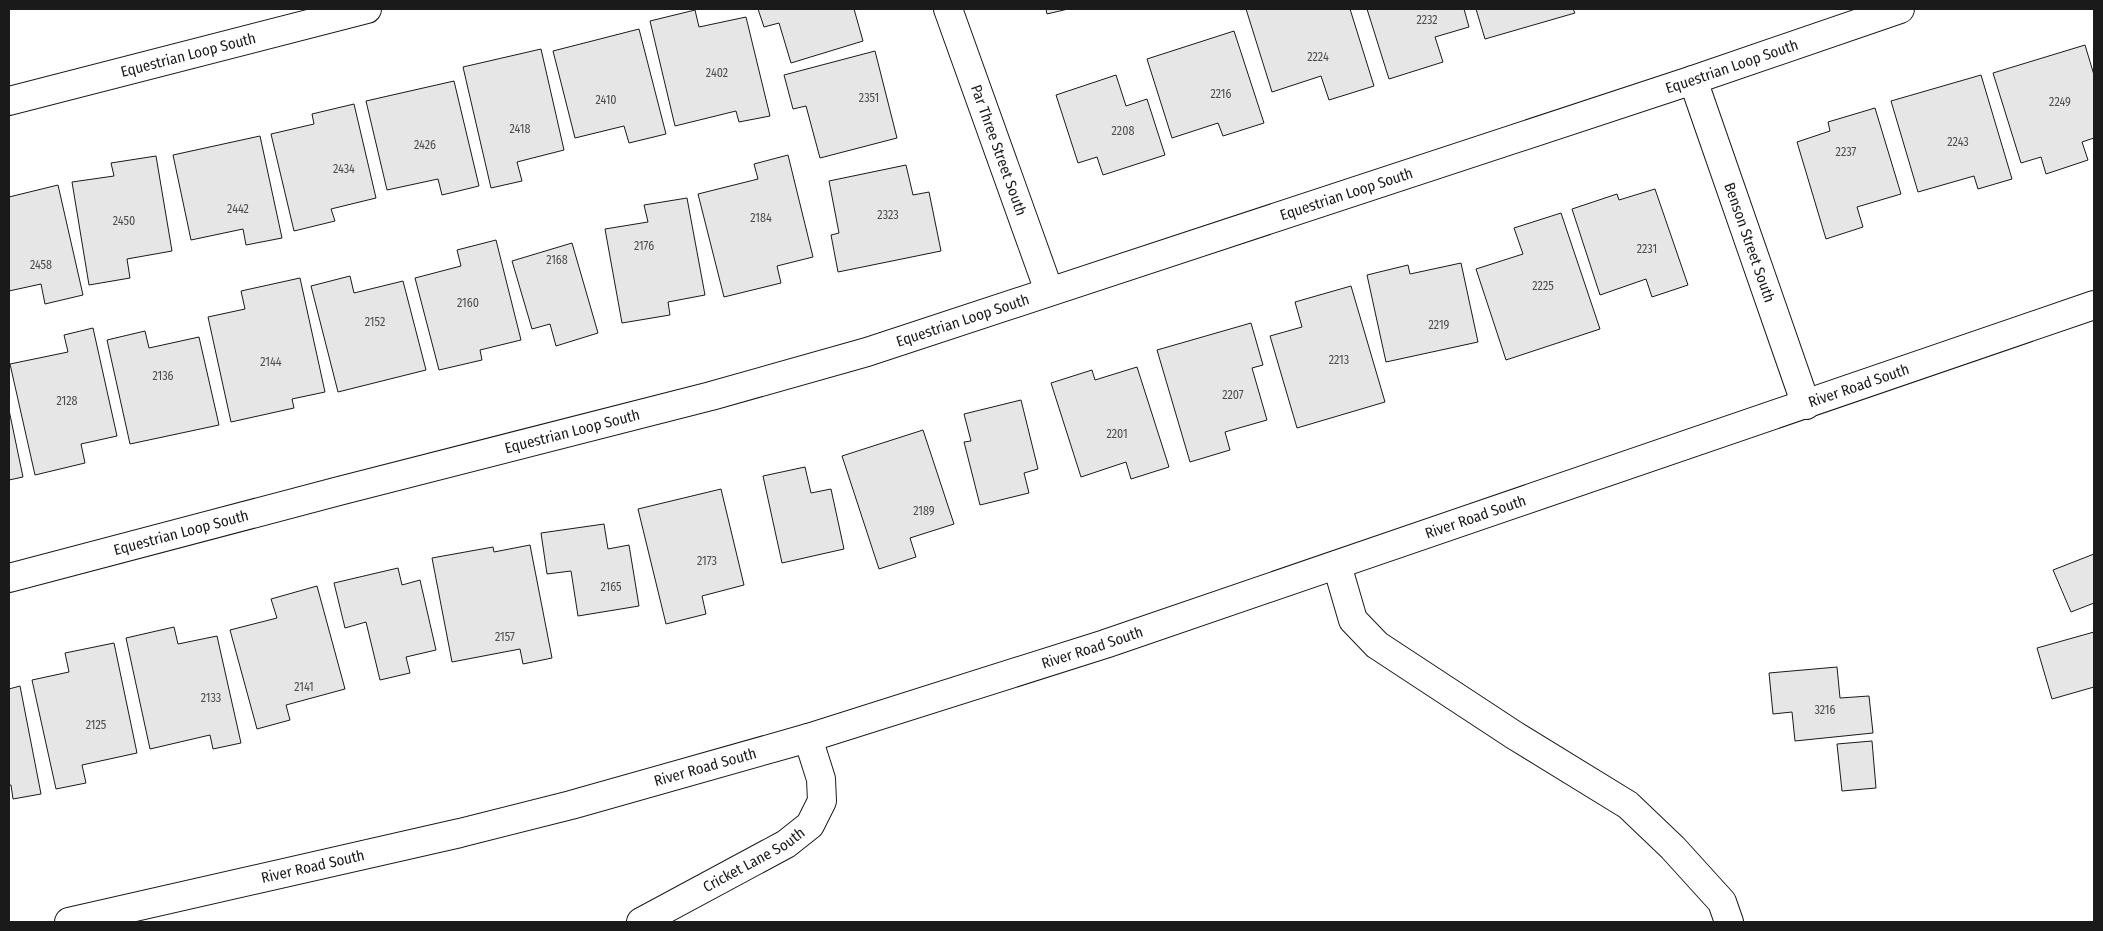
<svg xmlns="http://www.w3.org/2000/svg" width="2103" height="931" viewBox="0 0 2103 931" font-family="'Fira Sans Condensed',sans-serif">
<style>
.building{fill:#e6e6e6;stroke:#1a1a1a}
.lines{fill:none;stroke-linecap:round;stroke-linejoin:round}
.minor-casing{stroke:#1a1a1a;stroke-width:30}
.major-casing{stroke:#1a1a1a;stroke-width:30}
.minor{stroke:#fff;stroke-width:28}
.major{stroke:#fff;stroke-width:28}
.labels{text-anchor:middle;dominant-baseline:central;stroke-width:4;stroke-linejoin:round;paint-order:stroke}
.number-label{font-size:12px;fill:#4d4d4d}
.street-label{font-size:15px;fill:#1a1a1a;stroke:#fff}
</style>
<rect width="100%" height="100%" fill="#fff"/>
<path class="building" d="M 758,9 L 854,9 L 863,41 L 791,63 L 779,23 L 764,27 Z
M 1046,9 L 1068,9 L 1047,14 Z
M 1246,9 L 1350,9 L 1374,86 L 1329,100 L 1321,76 L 1272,92 Z
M 1367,9 L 1464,9 L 1469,27 L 1435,37 L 1443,62 L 1389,79 Z
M 1476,9 L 1573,9 L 1575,13 L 1485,39 Z
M 695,10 L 699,27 L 746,17 L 770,116 L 739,122 L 736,111 L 675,126 L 650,21 Z
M 639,29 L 666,134 L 629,143 L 624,126 L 575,138 L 553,51 Z
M 1234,31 L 1264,123 L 1223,136 L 1218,123 L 1172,138 L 1147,59 Z
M 2085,45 L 2094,75 L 2094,138 L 2082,142 L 2088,160 L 2046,174 L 2041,157 L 2021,163 L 1993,73 Z
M 541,49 L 564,150 L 517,162 L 522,181 L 491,188 L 463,67 Z
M 875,51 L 897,138 L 820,158 L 806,106 L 793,109 L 784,75 Z
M 1116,75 L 1126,106 L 1147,99 L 1165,155 L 1103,175 L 1097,157 L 1078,163 L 1056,95 Z
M 1981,75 L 2012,179 L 1978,189 L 1974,176 L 1918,192 L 1891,101 Z
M 454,81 L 479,186 L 442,195 L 438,179 L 387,190 L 366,101 Z
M 354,104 L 376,198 L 331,209 L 335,221 L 294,231 L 271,134 L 314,124 L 312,114 Z
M 1875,108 L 1901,194 L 1857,207 L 1863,227 L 1826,239 L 1797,142 L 1830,131 L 1828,122 Z
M 260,136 L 282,238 L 246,245 L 243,229 L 191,240 L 173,155 Z
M 788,155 L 813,257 L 777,266 L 781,283 L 724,297 L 698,194 L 758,179 L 754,164 Z
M 156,156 L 172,251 L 127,259 L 130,278 L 89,285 L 72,182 L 114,176 L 111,163 Z
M 906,165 L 913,195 L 929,192 L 941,251 L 838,272 L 831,235 L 839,233 L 829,181 Z
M 58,185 L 83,295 L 45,304 L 41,284 L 9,291 L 9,197 Z
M 1655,189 L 1688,285 L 1652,297 L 1646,279 L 1600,295 L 1572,209 L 1617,194 L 1619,200 Z
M 687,198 L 705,295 L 668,302 L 670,315 L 622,323 L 605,229 L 648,222 L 644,205 Z
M 1561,213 L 1600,329 L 1506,360 L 1476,269 L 1523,254 L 1514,228 Z
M 496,240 L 521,340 L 480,350 L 482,360 L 439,370 L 415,278 L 461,266 L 457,250 Z
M 572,243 L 598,333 L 556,346 L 550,324 L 532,329 L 512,261 Z
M 1461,263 L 1478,342 L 1386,362 L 1367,275 L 1408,265 L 1410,274 Z
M 350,276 L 354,293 L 403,281 L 426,370 L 338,392 L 311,286 Z
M 300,278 L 325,392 L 292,399 L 294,408 L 231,422 L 208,317 L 245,309 L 241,291 Z
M 1351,286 L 1385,402 L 1297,428 L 1270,336 L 1302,327 L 1295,302 Z
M 1251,323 L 1263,365 L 1252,368 L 1267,420 L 1225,432 L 1230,450 L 1190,462 L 1157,350 Z
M 93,328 L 117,436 L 81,444 L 85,463 L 35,475 L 10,364 L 68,352 L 64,335 Z
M 145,331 L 149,348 L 199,337 L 219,425 L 130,444 L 107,340 Z
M 1137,367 L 1169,467 L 1131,479 L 1126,462 L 1081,477 L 1051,383 L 1092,370 L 1095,380 Z
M 1021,400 L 1038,469 L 1024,473 L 1029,493 L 980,505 L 964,442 L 971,441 L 964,414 Z
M 9,410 L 23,477 L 9,480 Z
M 923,430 L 954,524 L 910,538 L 916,557 L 879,569 L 842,456 Z
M 805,467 L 811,493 L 831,489 L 844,549 L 782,563 L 763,476 Z
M 721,489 L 744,585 L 702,596 L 706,614 L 666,624 L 638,509 Z
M 604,524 L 608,549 L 629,545 L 639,606 L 578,616 L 571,571 L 547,574 L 541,533 Z
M 530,545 L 552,658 L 523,664 L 520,649 L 452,662 L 432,558 L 493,547 L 494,552 Z
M 2094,554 L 2094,603 L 2071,612 L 2053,570 Z
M 398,568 L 402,585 L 420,580 L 436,650 L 406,657 L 410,673 L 380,680 L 366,622 L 345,628 L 334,583 Z
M 317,586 L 345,689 L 286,705 L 290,720 L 257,729 L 230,630 L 277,618 L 271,599 Z
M 174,627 L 178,644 L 217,636 L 241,743 L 213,749 L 210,735 L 150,749 L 126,638 Z
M 2094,632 L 2094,687 L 2052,699 L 2037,648 Z
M 114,643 L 137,753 L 82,765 L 86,783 L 56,789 L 32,680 L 69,672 L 65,653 Z
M 1837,667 L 1840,698 L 1869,696 L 1873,733 L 1795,741 L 1792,712 L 1773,714 L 1769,673 Z
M 20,686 L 41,794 L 13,799 L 11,785 L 9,785 L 9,689 Z
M 1872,741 L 1876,788 L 1842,791 L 1837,744 Z"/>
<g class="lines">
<g class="minor-casing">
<g id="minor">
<path id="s1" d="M 948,9 L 1049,291"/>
<path id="s2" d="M 1693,80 L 1806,405"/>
<path id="s3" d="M 9,101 L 367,9"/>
<path d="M 1337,565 L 1353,620 L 1377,645 L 1514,735 L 1628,805 L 1673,848 L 1722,902 L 1729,922"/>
<path id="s4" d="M 9,578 L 339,491 L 711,396 L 867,352 L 1693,80 L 1900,9"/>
<path id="s5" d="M 641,922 L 786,844 L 810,825 L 822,801 L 821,779 L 808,738"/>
</g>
</g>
<g class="major-casing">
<g id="major">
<path id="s6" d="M 69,922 L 460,833 L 571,805 L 808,738 L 1105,644 L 2094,305"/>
</g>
</g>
<use href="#minor" class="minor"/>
<use href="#major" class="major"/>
</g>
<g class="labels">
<g class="number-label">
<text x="1427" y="20">2232</text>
<text x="1318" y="57">2224</text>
<text x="717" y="73">2402</text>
<text x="1221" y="94">2216</text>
<text x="869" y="98">2351</text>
<text x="606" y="100">2410</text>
<text x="2060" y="102">2249</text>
<text x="520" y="129">2418</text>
<text x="1123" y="131">2208</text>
<text x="1958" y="142">2243</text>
<text x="425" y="145">2426</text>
<text x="1846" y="152">2237</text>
<text x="344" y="169">2434</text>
<text x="238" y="209">2442</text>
<text x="888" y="215">2323</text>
<text x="761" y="218">2184</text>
<text x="124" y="221">2450</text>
<text x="644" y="246">2176</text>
<text x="1647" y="249">2231</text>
<text x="557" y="260">2168</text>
<text x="41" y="265">2458</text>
<text x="1543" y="286">2225</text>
<text x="468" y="303">2160</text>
<text x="375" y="322">2152</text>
<text x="1439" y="325">2219</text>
<text x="1339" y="360">2213</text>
<text x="271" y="362">2144</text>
<text x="163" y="376">2136</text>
<text x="1233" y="395">2207</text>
<text x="67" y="401">2128</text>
<text x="1117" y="434">2201</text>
<text x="924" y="511">2189</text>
<text x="707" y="561">2173</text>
<text x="611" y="587">2165</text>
<text x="505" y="637">2157</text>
<text x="304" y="687">2141</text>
<text x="211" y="698">2133</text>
<text x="1825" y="710">3216</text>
<text x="96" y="725">2125</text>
</g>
<g class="street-label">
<text stroke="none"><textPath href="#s3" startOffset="185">Equestrian Loop South</textPath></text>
<text stroke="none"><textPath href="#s4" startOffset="1798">Equestrian Loop South</textPath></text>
<text stroke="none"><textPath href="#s1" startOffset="150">Par Three Street South</textPath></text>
<text stroke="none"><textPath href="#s4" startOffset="1392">Equestrian Loop South</textPath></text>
<text stroke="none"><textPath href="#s2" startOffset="172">Benson Street South</textPath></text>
<text stroke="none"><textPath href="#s4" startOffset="988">Equestrian Loop South</textPath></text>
<text stroke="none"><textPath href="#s6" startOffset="1870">River Road South</textPath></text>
<text stroke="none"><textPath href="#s4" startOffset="582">Equestrian Loop South</textPath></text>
<text stroke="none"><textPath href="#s6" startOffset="1465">River Road South</textPath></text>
<text stroke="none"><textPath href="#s4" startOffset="178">Equestrian Loop South</textPath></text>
<text stroke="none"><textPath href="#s6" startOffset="1060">River Road South</textPath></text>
<text stroke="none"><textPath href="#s6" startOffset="655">River Road South</textPath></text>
<text stroke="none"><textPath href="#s5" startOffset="129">Cricket Lane South</textPath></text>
<text stroke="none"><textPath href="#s6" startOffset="250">River Road South</textPath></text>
</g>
</g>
<rect width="2103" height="931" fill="none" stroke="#1a1a1a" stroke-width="20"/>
</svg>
